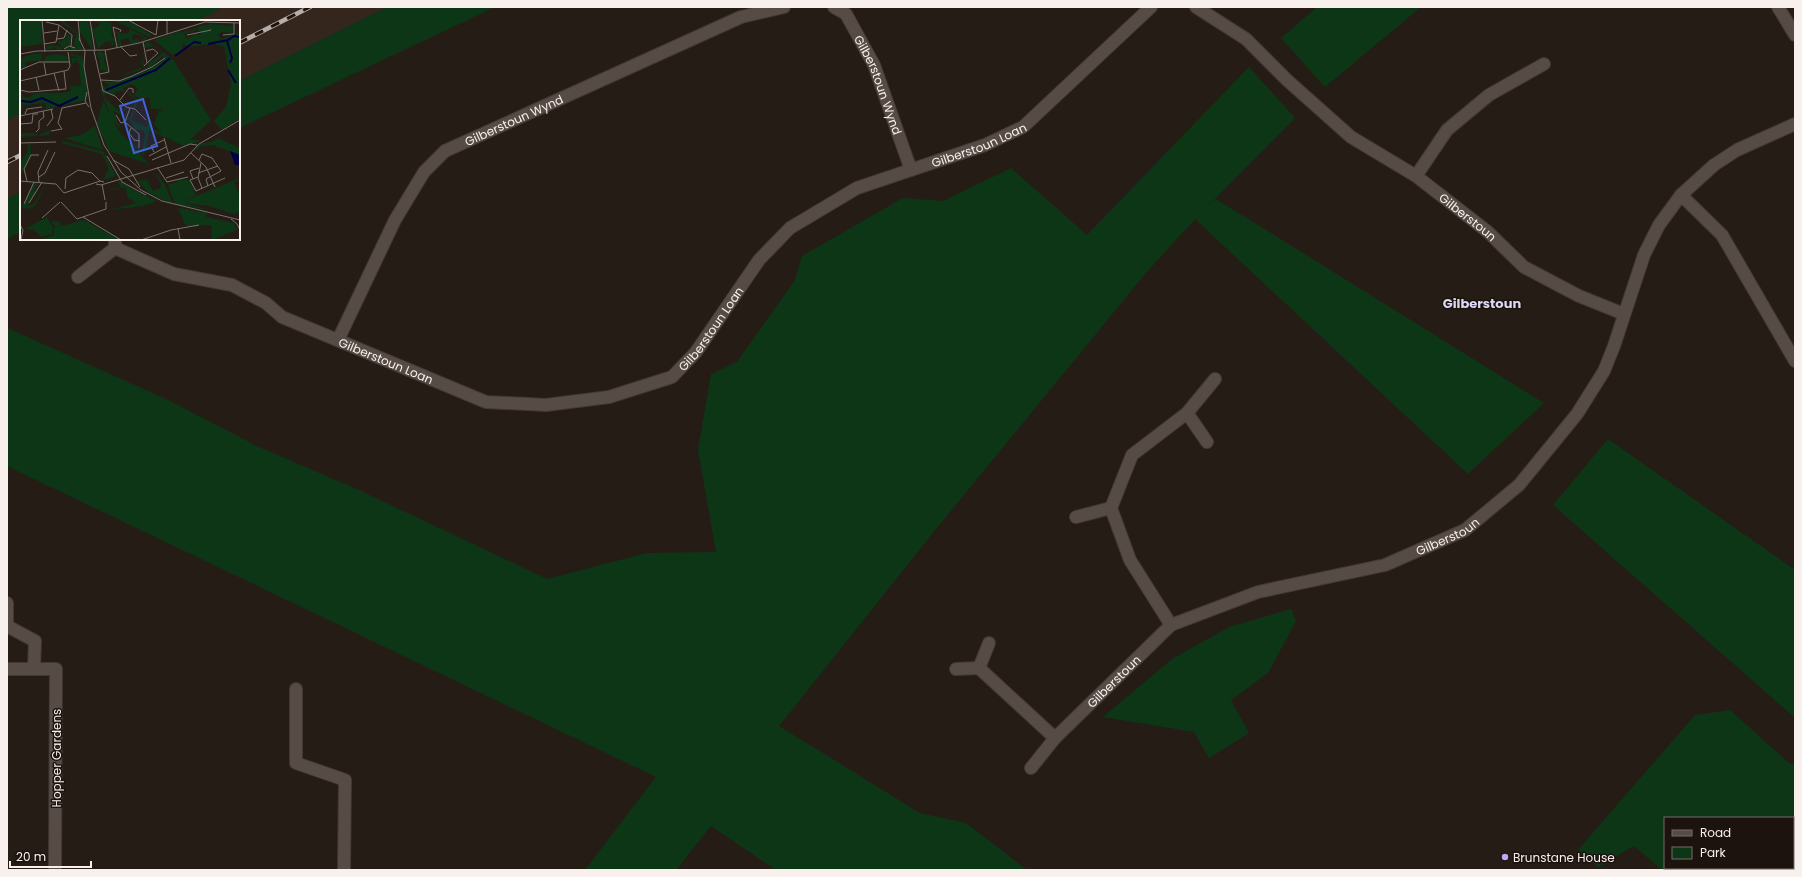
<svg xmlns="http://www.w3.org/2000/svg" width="1802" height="877" viewBox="0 0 1802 877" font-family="Poppins,sans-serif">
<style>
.built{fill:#34251d}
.green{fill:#0d3617}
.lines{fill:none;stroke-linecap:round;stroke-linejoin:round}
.minor-casing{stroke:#413936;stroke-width:14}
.minor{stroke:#574b45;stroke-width:12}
.rail-casing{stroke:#b7aeaa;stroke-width:4.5}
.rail{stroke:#1c130e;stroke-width:3;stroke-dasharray:9;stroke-linecap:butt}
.poi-dot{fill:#baaaf6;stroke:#1c130e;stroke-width:1.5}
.labels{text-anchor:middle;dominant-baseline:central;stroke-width:3;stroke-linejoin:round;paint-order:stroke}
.street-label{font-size:12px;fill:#f8f0ed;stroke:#1c130e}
.poi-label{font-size:12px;fill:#f8f0ed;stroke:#1c130e;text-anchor:start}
.neighbourhood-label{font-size:13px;font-weight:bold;fill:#ddd8f5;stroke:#1c130e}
.inset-river{fill:none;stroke:#000042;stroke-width:2}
.inset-road{fill:none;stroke:#7a716c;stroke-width:1}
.view{fill:#3e66db;fill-opacity:0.15;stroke:#3e66db;stroke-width:2}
.inset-edge{fill:none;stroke:#f8f0ed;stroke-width:2}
</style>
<rect width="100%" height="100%" fill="#261c16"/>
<path class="built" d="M 7,7 L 387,7 L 239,81 L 239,21 L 21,21 L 21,192 L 7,199 Z"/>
<path class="green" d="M 7,7 L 223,7 L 197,21 L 21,21 L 21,113 L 7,120 Z
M 387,7 L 495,7 L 239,128 L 239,81 Z
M 1317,7 L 1421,7 L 1325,87 L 1281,38 Z
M 1249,67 L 1295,118 L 1206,208 L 1216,199 L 1544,403 L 1468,474 L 1195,219 L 1145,274 L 936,529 L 779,726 L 920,813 L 966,823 L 1027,870 L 776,870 L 711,826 L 676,870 L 585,870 L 656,777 L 7,466 L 7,328 L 166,399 L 259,447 L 359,490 L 547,579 L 647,553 L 716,552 L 698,450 L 711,374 L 737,362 L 795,280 L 802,256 L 903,198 L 943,201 L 1011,168 L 1087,235 Z
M 21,192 L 21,232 L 7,239 L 7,199 Z
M 1608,439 L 1795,570 L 1795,718 L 1553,505 Z
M 1291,609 L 1296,621 L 1268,673 L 1231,700 L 1249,733 L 1209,758 L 1194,732 L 1103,717 L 1172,659 L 1229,627 Z
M 1730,710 L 1790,764 L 1795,764 L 1795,870 L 1752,870 L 1751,868 L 1793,868 L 1793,818 L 1665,818 L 1665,868 L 1709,868 L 1705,870 L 1662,870 L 1634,846 L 1598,867 L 1578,850 L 1695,715 Z"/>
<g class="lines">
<g class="minor-casing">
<g id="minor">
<path id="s1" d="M 834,7 L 846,14 L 874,65 L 911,170"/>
<path id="s2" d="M 1196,7 L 1246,39 L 1287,80 L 1351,137 L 1416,176 L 1488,232 L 1524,267 L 1579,296 L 1624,314"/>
<path d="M 1778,7 L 1795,35"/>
<path d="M 1416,176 L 1447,130 L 1489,95 L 1544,64"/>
<path d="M 1681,195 L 1722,235 L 1795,361"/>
<path id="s3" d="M 115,248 L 174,274 L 232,285 L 266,303 L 282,317 L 486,402 L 546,405 L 609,397 L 672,377 L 696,352 L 759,260 L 790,228 L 857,188 L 985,145 L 1023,127 L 1151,7"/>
<path d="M 78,277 L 115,248 L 115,239"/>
<path id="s4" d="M 338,340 L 395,220 L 424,172 L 445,151 L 741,17 L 784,7"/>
<path d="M 1187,413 L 1207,442"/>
<path d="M 1076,517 L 1111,508"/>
<path d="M 7,603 L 7,626 L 35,641 L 34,669"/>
<path d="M 1171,625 L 1130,560 L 1111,508 L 1132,455 L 1187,413 L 1215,379"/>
<path d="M 979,668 L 989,643"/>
<path d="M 7,669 L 56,669 L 55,870"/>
<path d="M 956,669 L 979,668 L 1055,738"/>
<path d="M 296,689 L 296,763 L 345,780 L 344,870"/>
<path id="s5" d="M 1031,768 L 1055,738 L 1171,625 L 1258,592 L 1385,565 L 1465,530 L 1519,485 L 1577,414 L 1604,371 L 1614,346 L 1644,255 L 1659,225 L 1681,195 L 1714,165 L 1737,150 L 1795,124"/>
</g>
</g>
<use href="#minor" class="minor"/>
<g class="rail-casing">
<path id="rail" d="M 239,43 L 310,7
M 7,162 L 21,155"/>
</g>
<use href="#rail" class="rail"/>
</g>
<circle class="poi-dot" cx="1505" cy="857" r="4"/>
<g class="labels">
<g class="street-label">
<text stroke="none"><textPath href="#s1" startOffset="92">Gilberstoun Wynd</textPath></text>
<text stroke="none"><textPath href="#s4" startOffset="294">Gilberstoun Wynd</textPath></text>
<text stroke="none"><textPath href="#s3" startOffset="992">Gilberstoun Loan</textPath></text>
<text stroke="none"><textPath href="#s2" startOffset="345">Gilberstoun</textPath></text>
<text stroke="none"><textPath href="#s3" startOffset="656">Gilberstoun Loan</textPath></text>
<text stroke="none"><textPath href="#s3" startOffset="296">Gilberstoun Loan</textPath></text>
<text stroke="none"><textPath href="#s5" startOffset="492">Gilberstoun</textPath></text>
<text stroke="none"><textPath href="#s5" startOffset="120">Gilberstoun</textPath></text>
<text transform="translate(56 758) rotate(-90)">Hopper Gardens</text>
</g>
<g class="poi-label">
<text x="1513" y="857">Brunstane House</text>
</g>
<g class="neighbourhood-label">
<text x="1482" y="303">Gilberstoun</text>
</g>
</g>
<g transform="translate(20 20)">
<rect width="220" height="220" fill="#261c16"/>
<path d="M 0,0 L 21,1 L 22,24 L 0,27 ZM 39,0 L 42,0 L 58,13 L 62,29 L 44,31 L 46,27 L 56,27 L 53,25 L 57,14 ZM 59,0 L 69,2 L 73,30 L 60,12 ZM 81,0 L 92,3 L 91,13 L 95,21 L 92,21 L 95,25 L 91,25 L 91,21 L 85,22 L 78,29 L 72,9 L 78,7 L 80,3 L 71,1 ZM 99,0 L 112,3 L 131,15 L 130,17 L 97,2 ZM 190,4 L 213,6 L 212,13 L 201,12 L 198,15 L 201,18 L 198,20 L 220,13 L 220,98 L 202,110 L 194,101 L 206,87 L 211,65 L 204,26 L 196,25 L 196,23 L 168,27 L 163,23 L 162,30 L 153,35 L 134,20 L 161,11 L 162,14 L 166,10 L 167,13 L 167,10 L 170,11 L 175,8 L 176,11 L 164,14 L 167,19 L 176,13 L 177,15 L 181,14 L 181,11 L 178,11 L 177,7 ZM 110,9 L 124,16 L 127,19 L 121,21 L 124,17 L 115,14 L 112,16 L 113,20 L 118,19 L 120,22 L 110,24 L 109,18 L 100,20 L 102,25 L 98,26 L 97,13 L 95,14 L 94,10 L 102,14 L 108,13 ZM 47,13 L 51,16 L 50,24 L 40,30 L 37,30 L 35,27 L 26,30 L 27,25 L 42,27 L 38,22 L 46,19 ZM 128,22 L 146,34 L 154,41 L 191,100 L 171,119 L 166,119 L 182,121 L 164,126 L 129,110 L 124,136 L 92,99 L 80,68 L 86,74 L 84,77 L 106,97 L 93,91 L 101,109 L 122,133 L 125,114 L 123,110 L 114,110 L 112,102 L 106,99 L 110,99 L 113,89 L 115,91 L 111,100 L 127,107 L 129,98 L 132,102 L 130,108 L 142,113 L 134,104 L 139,90 L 142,92 L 140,98 L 143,89 L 131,89 L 130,78 L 119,78 L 110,74 L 119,80 L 115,88 L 113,87 L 116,79 L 105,73 L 114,75 L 118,68 L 111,64 L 103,68 L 104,71 L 98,71 L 93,75 L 83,71 L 82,64 L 86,69 L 90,64 L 87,64 L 83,62 L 95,62 L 116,55 L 132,48 L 144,40 L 143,36 L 131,47 L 96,58 L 122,47 L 122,36 L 124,45 L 119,50 L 128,47 L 127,44 L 143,33 L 133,26 L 126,28 L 124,24 ZM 80,31 L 85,34 L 84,40 L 88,52 L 80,49 L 79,37 L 76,34 ZM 58,32 L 52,34 L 63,37 L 67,72 L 63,81 L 26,89 L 26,83 L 3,85 L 0,95 L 0,72 L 2,71 L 3,77 L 9,77 L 16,73 L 42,73 L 51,71 L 50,66 L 61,66 L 59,42 L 55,40 L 55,43 L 52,43 L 52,38 L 59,38 L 50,35 L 52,33 ZM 14,34 L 22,34 L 22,40 L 5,42 L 6,47 L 2,48 L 0,38 ZM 26,34 L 26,36 L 36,34 L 47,36 L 47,41 L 24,42 ZM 83,81 L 98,110 L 129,144 L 89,131 L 77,103 ZM 75,106 L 83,130 L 44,118 L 61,115 ZM 30,110 L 29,115 L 0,117 L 0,113 L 13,113 L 18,115 ZM 198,118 L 220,128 L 220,135 L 192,125 L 181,126 L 174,131 L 179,124 L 194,121 ZM 43,121 L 84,132 L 96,156 L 83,160 L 89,149 L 82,134 L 42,123 ZM 8,123 L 10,123 L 11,135 L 0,156 L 0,144 L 8,131 ZM 135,152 L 145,165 L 153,184 L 129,173 L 117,161 L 127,160 L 133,171 L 140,168 L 141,164 ZM 220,158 L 214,163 L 220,176 L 220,192 L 213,194 L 190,186 L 164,183 L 189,190 L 155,184 L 148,165 L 157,162 L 157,160 L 170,160 L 176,175 L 164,181 ZM 100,161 L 114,170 L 137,181 L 123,186 L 89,190 L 116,183 L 108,178 L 105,167 L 86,172 L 101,167 L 98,162 ZM 14,163 L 18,163 L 14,171 L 16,172 L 7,185 L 13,185 L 25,165 L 15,186 L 9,189 L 0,187 L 0,184 L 4,185 ZM 158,188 L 187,193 L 186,197 L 214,203 L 217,210 L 192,220 L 191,205 L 166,206 ZM 28,194 L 32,201 L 39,201 L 41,206 L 64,200 L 100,220 L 20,220 L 34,215 L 34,207 L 38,206 L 34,206 ZM 27,197 L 33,208 L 32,214 L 21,217 L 14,210 L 5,209 Z" fill="#0d3617"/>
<path d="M 210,131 L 220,135 L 220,145 L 215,145 Z" fill="#000042"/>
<path class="inset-river" d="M 207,21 L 212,38 L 210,43M 188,24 L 208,20 L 214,16 L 220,17M 155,36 L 174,22 L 181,23M 208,50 L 216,63M 86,70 L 136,50 L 150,38M 0,81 L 11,82 L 22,78 L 39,86 L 58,77"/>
<path class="inset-road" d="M 22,0 L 25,32M 58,0 L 60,21M 70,0 L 75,31M 108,0 L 136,15M 26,2 L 39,5 L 52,15 L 51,26M 24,13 L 37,11M 147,14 L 147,0M 136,15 L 138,0M 167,15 L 191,10M 203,15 L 214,14 L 214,3M 59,18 L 65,31 L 64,46 L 71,88 L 84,125 L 101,152 L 121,170 L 142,181 L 220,200M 37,19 L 44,18 L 47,10M 123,22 L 127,43 L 124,46M 24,24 L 36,22 L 39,5M 100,26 L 110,36 L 117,35M 97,27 L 93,7 L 101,10 L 100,12M 44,29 L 49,26 L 55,28M 17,31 L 86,30 L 119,23 L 185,2 L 220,3M 74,31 L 83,71 L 95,76 L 106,87 L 115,89 L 126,100M 126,31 L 133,29 L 138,33 L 127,43M 0,34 L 17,31M 24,43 L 26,55M 0,50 L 19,42 L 50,42M 34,53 L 39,71M 80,54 L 89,52 L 85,30M 16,57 L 19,70M 81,60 L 99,61 L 112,56 L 132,47 L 145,38M 0,61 L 48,50 L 50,46 L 48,32M 0,70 L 9,72 L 46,69 L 44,51M 67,72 L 65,81 L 69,87M 100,80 L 109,68 L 113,69 L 113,73M 42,88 L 66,83M 5,94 L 7,89 L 22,87M 96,95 L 101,103 L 105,102M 0,96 L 33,89M 105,102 L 119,114 L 119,128M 105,102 L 110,88M 0,104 L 12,103 L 13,94 L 18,94M 27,106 L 33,98 L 31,89M 111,108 L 109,113 L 114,120 L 120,121M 31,111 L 42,109 L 38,103 L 42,88M 16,112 L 19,109 L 19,101 L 24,97 L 23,91M 144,118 L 151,143M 0,123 L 36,122M 134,132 L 131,126 L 144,120M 171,133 L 186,147 L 195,167M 87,136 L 102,162 L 126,175M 129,136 L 146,127M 93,140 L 109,149 L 120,167M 132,140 L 170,124 L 177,125M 179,140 L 182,134 L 192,138 L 201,151 L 186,159 L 188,166M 181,143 L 178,158 L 182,168M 137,147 L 147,162 L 168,157M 178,153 L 198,146M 19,157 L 25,153 L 35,132M 178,157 L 170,160 L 176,171 L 205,158M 146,158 L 164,152M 173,159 L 170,151 L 179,148M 0,161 L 36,164 L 44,173 L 80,161 L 84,162M 7,161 L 4,149 L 11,135 L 19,135M 19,162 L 18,152 L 28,130M 76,164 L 81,165 L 164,140 L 179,124 L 220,100M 82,164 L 85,180M 45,169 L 46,158 L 58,150 L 72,153 L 80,161M 41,182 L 57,199 L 86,189 L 86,182M 9,183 L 22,162M 4,184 L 14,162M 63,197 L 101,220M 22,198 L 40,182M 211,199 L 217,204 L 220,210M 0,205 L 3,210 L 1,220M 158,208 L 160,220M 121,220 L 151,210 L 179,205"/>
<path class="view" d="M 123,79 L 137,126 L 114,133 L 100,86 Z"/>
<rect width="220" height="220" class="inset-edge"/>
</g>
<rect width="1802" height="877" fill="none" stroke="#f8f0ed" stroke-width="16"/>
<rect x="1664" y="817" width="130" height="52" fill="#1c130e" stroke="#746b67"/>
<rect x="1672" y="830" width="20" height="6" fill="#574b45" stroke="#746b67"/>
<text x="1700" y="837" font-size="12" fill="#f8f0ed">Road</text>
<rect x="1672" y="847" width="20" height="12" fill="#0d3617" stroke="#746b67"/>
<text x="1700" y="857" font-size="12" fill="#f8f0ed">Park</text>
<path d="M10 861v6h81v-6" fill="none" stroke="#f8f0ed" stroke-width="2"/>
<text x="16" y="861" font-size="12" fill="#f8f0ed" stroke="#1c130e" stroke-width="3" paint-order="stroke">20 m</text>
</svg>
